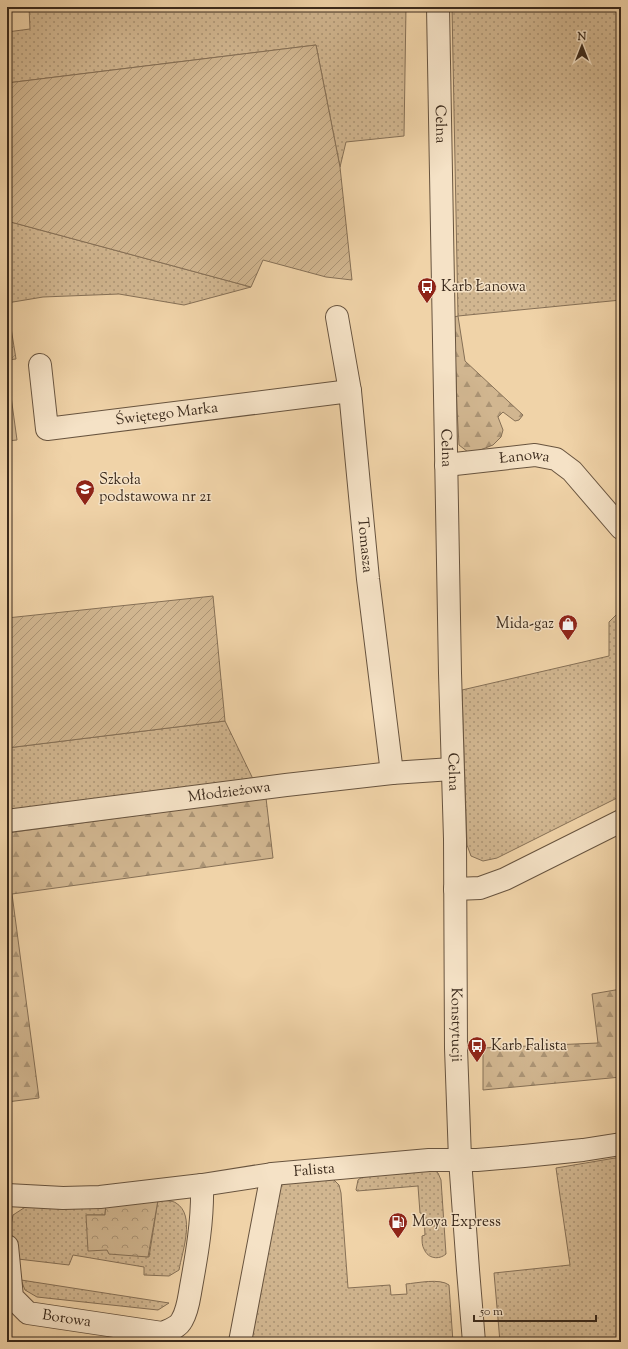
<svg xmlns="http://www.w3.org/2000/svg" width="628" height="1349" viewBox="0 0 628 1349" font-family="'Sorts Mill Goudy',serif">
<style>
.grass{fill:url(#grass-dots);stroke:#867056}
.forest{fill:url(#forest-firs);stroke:#867056}
.park{fill:url(#park-crowns);stroke:#867056}
.garden{fill:url(#garden-furrows);stroke:#867056}
.pitch{fill:#d1b690;stroke:#867056}
.lines{fill:none;stroke-linecap:round;stroke-linejoin:round}
.minor-casing{stroke:#68543f;stroke-width:24}
.minor{stroke:#f5e2c6;stroke-width:22}
.labels{text-anchor:middle;dominant-baseline:central;stroke-width:3;stroke-linejoin:round;paint-order:stroke}
.street-label{font-size:15px;fill:#3b2a1c;stroke:#f5e2c6}
.poi-label{font-size:15px;fill:#3b2a1c;stroke:#f5e2c6;text-anchor:start}
</style>
<defs>
<pattern id="grass-dots" width="8" height="8" patternUnits="userSpaceOnUse"><rect width="8" height="8" fill="#d1b690"/><path d="M2 2h.1M6 6h.1" fill="none" stroke="#ab9475" stroke-width="1.8" stroke-linecap="round"/></pattern>
<pattern id="forest-firs" width="22" height="20" patternUnits="userSpaceOnUse"><rect width="22" height="20" fill="#d1b690"/><path d="M5 1l3.5 6h-7zM16 11l3.5 6h-7z" fill="#ab9475"/></pattern>
<pattern id="park-crowns" width="20" height="18" patternUnits="userSpaceOnUse"><rect width="20" height="18" fill="#d1b690"/><path d="M2 6a3 3 0 1 1 6 0M12 15a3 3 0 1 1 6 0" fill="none" stroke="#ab9475"/></pattern>
<pattern id="garden-furrows" width="10" height="10" patternUnits="userSpaceOnUse"><rect width="10" height="10" fill="#d1b690"/><path d="M-1 1l2-2M0 10L10 0M9 11l2-2" fill="none" stroke="#ab9475"/></pattern>
</defs>
<rect width="100%" height="100%" fill="#f0d3a8"/>
<filter id="stains"><feTurbulence type="fractalNoise" baseFrequency=".005" numOctaves="4"/><feColorMatrix values="0 0 0 0 .2 0 0 0 0 .09 0 0 0 0 .02 0 0 0 .5 -.17"/></filter>
<radialGradient id="worn" r=".72"><stop offset=".6" stop-color="#630" stop-opacity="0"/><stop offset="1" stop-color="#630" stop-opacity=".3"/></radialGradient>
<path class="grass" d="M 29,7 L 406,7 L 404,136 L 346,142 L 340,167 L 316,45 L 7,83 L 7,32 L 30,29 Z
M 452,7 L 621,7 L 621,300 L 458,316 Z
M 7,221 L 251,287 L 184,305 L 119,294 L 43,297 L 7,303 Z
M 621,610 L 621,796 L 497,858 L 483,861 L 471,856 L 467,845 L 462,690 L 609,656 L 609,622 Z
M 225,721 L 253,779 L 7,810 L 7,748 Z
M 621,1157 L 621,1342 L 500,1342 L 494,1273 L 570,1265 L 556,1168 Z
M 434,1170 L 438,1173 L 441,1180 L 446,1254 C 439,1260 428,1259 424,1249 C 422,1246 422,1241 422,1236 L 425,1235 L 424,1214 L 420,1213 L 418,1186 L 357,1191 L 356,1190 L 358,1180 L 362,1177 Z
M 332,1178 L 339,1185 L 341,1193 L 348,1288 L 390,1285 L 391,1295 L 407,1294 L 406,1284 C 417,1283 440,1278 449,1285 L 453,1342 L 290,1342 L 285,1340 L 283,1342 L 251,1342 L 279,1181 Z
M 158,1200 C 163,1201 172,1200 176,1203 C 196,1215 182,1252 179,1270 L 169,1276 L 144,1275 L 144,1267 L 73,1255 L 69,1265 L 18,1259 L 10,1230 L 13,1215 L 30,1204 L 106,1203 L 105,1215 L 87,1215 L 108,1250 L 149,1257 Z
M 21,1280 L 169,1303 L 158,1310 L 37,1297 L 25,1290 Z"/>
<path class="forest" d="M 458,316 L 465,361 L 523,415 L 519,420 L 515,421 L 503,412 L 498,417 L 503,430 L 501,437 L 493,445 L 475,452 L 468,452 L 459,445 L 457,409 L 454,317 Z
M 266,798 L 273,858 L 12,894 L 39,1098 L 7,1102 L 7,833 Z
M 621,989 L 621,1077 L 483,1090 L 483,1048 L 598,1043 L 592,994 Z"/>
<path class="park" d="M 158,1200 L 148,1257 L 109,1254 L 107,1250 L 88,1251 L 86,1215 L 105,1215 L 106,1203 Z"/>
<path class="garden" d="M 316,45 L 340,167 L 352,280 L 326,277 L 263,260 L 251,287 L 7,221 L 7,83 Z
M 7,303 L 16,359 L 7,360 Z
M 213,596 L 225,721 L 7,748 L 7,618 Z"/>
<path class="pitch" d="M 7,389 L 10,389 L 17,440 L 7,441 Z"/>
<g class="lines">
<g class="minor-casing">
<g id="minor">
<path id="s1" d="M 438,7 L 450,673 L 455,839 L 456,1048 L 460,1159 L 468,1270 L 474,1342"/>
<path id="s2" d="M 337,317 L 350,391 L 368,579 L 392,773"/>
<path id="s3" d="M 40,365 L 47,429 L 350,391"/>
<path id="s4" d="M 446,465 L 535,455 L 556,459 L 572,471 L 621,528"/>
<path id="s5" d="M 7,821 L 286,785 L 392,773 L 452,769"/>
<path d="M 455,889 L 480,888 L 505,879 L 621,821"/>
<path id="s6" d="M 7,1195 L 63,1198 L 100,1197 L 202,1185 L 272,1174 L 429,1160 L 477,1160 L 524,1156 L 583,1150 L 621,1144"/>
<path id="s7" d="M 7,1246 L 12,1297 L 28,1313 L 162,1333 C 169,1330 178,1328 182,1320 C 188,1310 189,1298 191,1287 C 197,1254 203,1219 202,1185"/>
<path d="M 240,1342 L 272,1174"/>
</g>
</g>
<use href="#minor" class="minor"/>
</g>
<defs>
<g id="bus-pin" transform="scale(1)"><path d="M0 17L-7.5 6A9.5 9.5 0 1 1 7.5 6Z" fill="#8f2418" stroke="#f5e2c6"/><path d="M-5-6H5V4H4V6H2V4H-2V6H-4V4H-5ZM-3.5-4V0h7V-4ZM-3.5 1.2v1.5H-2V1.2ZM2 1.2v1.5H3.5V1.2Z" fill="#fff"/></g>
<g id="school-pin" transform="scale(1)"><path d="M0 17L-7.5 6A9.5 9.5 0 1 1 7.5 6Z" fill="#8f2418" stroke="#f5e2c6"/><path d="M0-5L7-2L0 1L-7-2ZM-4 1L0 2.5L4 1V4Q0 6-4 4Z" fill="#fff"/></g>
<g id="shop-pin" transform="scale(1)"><path d="M0 17L-7.5 6A9.5 9.5 0 1 1 7.5 6Z" fill="#8f2418" stroke="#f5e2c6"/><path d="M-5-2.5h2.3a2.7 3.5 0 0 1 5.4 0H5L5.5 6h-11ZM-1.5-2.5h3a1.5 2.3 0 0 0-3 0Z" fill="#fff"/></g>
<g id="fuel-pin" transform="scale(1)"><path d="M0 17L-7.5 6A9.5 9.5 0 1 1 7.5 6Z" fill="#8f2418" stroke="#f5e2c6"/><path d="M-5.5-6h7V0h2V4h1.3V-2.5L3-4.5l.8-.8L6-3V5H2.5V1h-1V6h-7ZM-4.2-4.7v3.2H.2V-4.7Z" fill="#fff"/></g>
</defs>
<g fill-rule="evenodd">
<use href="#bus-pin" x="427" y="287"/>
<use href="#school-pin" x="85" y="489"/>
<use href="#shop-pin" x="568" y="624"/>
<use href="#bus-pin" x="477" y="1046"/>
<use href="#fuel-pin" x="398" y="1222"/>
</g>
<g class="labels">
<g class="street-label">
<text stroke="none"><textPath href="#s1" startOffset="117">Celna</textPath></text>
<text stroke="none"><textPath href="#s3" startOffset="185">Świętego Marka</textPath></text>
<text stroke="none"><textPath href="#s1" startOffset="441">Celna</textPath></text>
<text stroke="none"><textPath href="#s4" startOffset="79">Łanowa</textPath></text>
<text stroke="none"><textPath href="#s2" startOffset="230">Tomasza</textPath></text>
<text stroke="none"><textPath href="#s1" startOffset="765">Celna</textPath></text>
<text stroke="none"><textPath href="#s5" startOffset="224">Młodzieżowa</textPath></text>
<text stroke="none"><textPath href="#s1" startOffset="1018">Konstytucji</textPath></text>
<text stroke="none"><textPath href="#s6" startOffset="309">Falista</textPath></text>
<text stroke="none"><textPath href="#s7" startOffset="113">Borowa</textPath></text>
</g>
<g class="poi-label">
<text x="441" y="287">Karb Łanowa</text>
<text x="99" y="480">Szkoła<tspan x="99" dy="17">podstawowa nr 21</tspan></text>
<text x="554" y="624" text-anchor="end">Mida-gaz</text>
<text x="491" y="1046">Karb Falista</text>
<text x="412" y="1222">Moya Express</text>
</g>
</g>
<rect width="628" height="1349" fill="none" stroke="#f0d3a8" stroke-width="24"/>
<rect x="8" y="8" width="612" height="1333" fill="none" stroke="#3b2a1c" stroke-width="2"/>
<rect x="12" y="12" width="604" height="1325" fill="none" stroke="#3b2a1c"/>
<g transform="translate(582 46)" stroke="#f5e2c6" stroke-width="3" paint-order="stroke">
<path d="M0-3L7 15L0 10L-7 15Z" fill="#3b2a1c"/>
<text y="-6" font-size="11" font-weight="bold" text-anchor="middle" fill="#3b2a1c">N</text>
</g>
<path d="M474 1315v6h122v-6" fill="none" stroke="#3b2a1c" stroke-width="2"/>
<text x="480" y="1315" font-size="12" fill="#3b2a1c" stroke="#f5e2c6" stroke-width="3" paint-order="stroke">50 m</text>
<rect width="100%" height="100%" filter="url(#stains)"/>
<rect width="100%" height="100%" fill="url(#worn)"/>
</svg>
